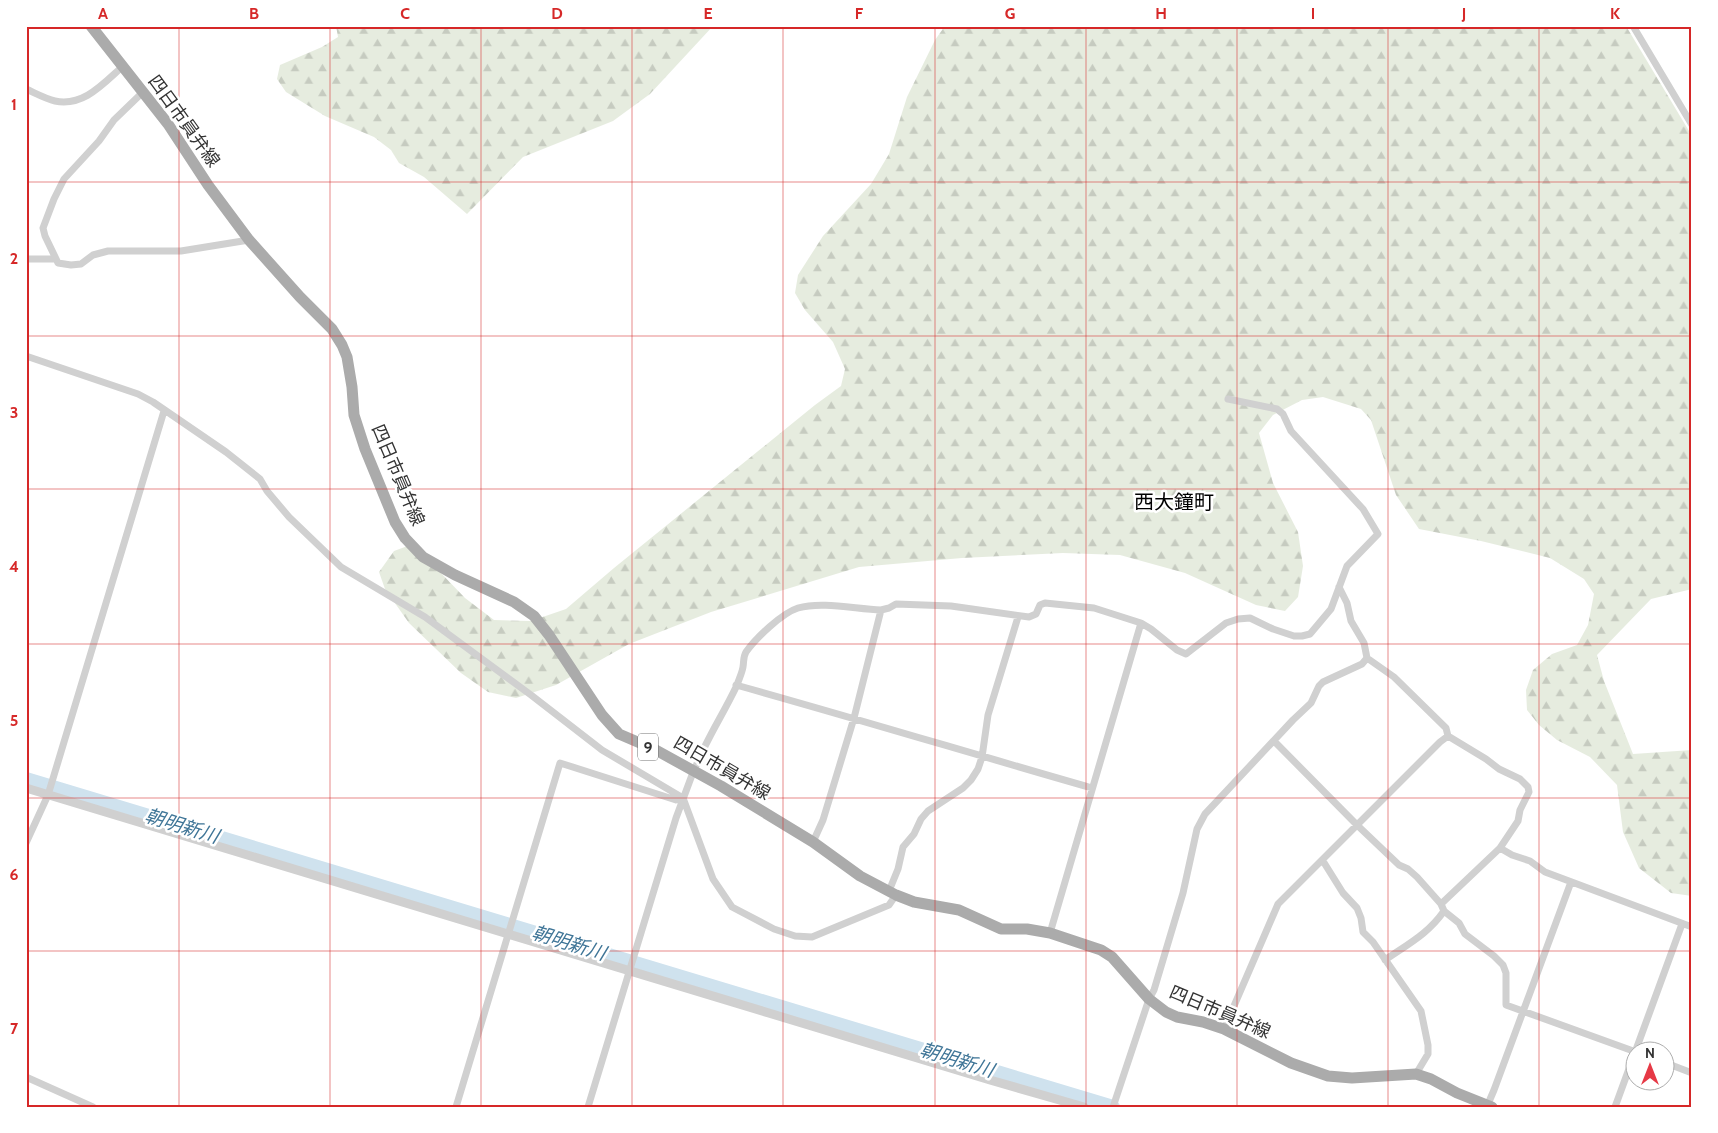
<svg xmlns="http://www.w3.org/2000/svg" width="1718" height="1133" viewBox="0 0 1718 1133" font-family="Cabin,'Noto Sans JP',sans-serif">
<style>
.forest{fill:url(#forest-firs)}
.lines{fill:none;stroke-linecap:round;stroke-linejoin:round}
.river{stroke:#cfe2ee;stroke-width:14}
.minor{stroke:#d0d0d0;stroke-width:7}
.tertiary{stroke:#d0d0d0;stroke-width:9}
.primary{stroke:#ababab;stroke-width:11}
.grid{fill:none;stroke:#d62828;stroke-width:1;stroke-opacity:0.55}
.labels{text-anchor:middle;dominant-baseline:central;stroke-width:5;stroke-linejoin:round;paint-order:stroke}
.shield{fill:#fff;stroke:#707070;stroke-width:1}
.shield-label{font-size:16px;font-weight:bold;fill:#333}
.street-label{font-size:18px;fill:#333;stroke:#fff}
.water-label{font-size:19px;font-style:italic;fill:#3f7597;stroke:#fff}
.quarter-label{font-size:20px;fill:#000;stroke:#fff}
.neatline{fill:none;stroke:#d62828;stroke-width:2}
.grid-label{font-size:16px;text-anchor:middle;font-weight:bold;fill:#d62828}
</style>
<defs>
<pattern id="forest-firs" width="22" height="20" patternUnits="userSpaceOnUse" patternTransform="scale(1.25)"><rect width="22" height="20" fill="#e6ecdf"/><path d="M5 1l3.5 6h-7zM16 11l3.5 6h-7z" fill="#c6cbc0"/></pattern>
</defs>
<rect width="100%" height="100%" fill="#fff"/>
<path class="forest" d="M 336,26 L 713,26 L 650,94 L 613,121 L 523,157 L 467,214 L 424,177 L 399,163 L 391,150 L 374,137 L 325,116 L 286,92 L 277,79 L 280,65 L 322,47 L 338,37 Z
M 945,26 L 1626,26 L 1692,136 L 1692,589 L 1651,599 L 1597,655 L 1604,681 L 1633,754 L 1692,750 L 1692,896 L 1671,893 L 1639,868 L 1623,832 L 1617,785 L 1590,757 L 1557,740 L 1539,725 L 1527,710 L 1526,690 L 1533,670 L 1552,654 L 1577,645 L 1588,625 L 1594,594 L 1584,579 L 1550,558 L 1481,541 L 1419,529 L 1396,495 L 1371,420 L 1361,409 L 1323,397 L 1302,400 L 1273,415 L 1259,433 L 1273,483 L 1298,532 L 1303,566 L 1298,597 L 1285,611 L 1256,605 L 1185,573 L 1120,555 L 1063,553 L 962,558 L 859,567 L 711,612 L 629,644 L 556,685 L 516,698 L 488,692 L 461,673 L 409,623 L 385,589 L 379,572 L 394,551 L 413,544 L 465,598 L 494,620 L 531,621 L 566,609 L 614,568 L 815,405 L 841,386 L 845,369 L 833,342 L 805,310 L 795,293 L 798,275 L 823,236 L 871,184 L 889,154 L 907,97 L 935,40 Z"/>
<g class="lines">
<path class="river" d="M 26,779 L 1113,1107"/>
<path class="minor" d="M 1633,26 L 1692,125
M 26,89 C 35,93 46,99 55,101 C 83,107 103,84 122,67
M 143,92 L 114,120 L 99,141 L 64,179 L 54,199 L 43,228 L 45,236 L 58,263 L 71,265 L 81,264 L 93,255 L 108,251 L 181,251 L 249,240
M 26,259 L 56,259
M 26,356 L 138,394 L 153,402 L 226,452 L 260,479 L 267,491 L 289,517 L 341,567 L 425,617 L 531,695 L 602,750 L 683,798 L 713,879 L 732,907 L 774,929 L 795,936 L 812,937 L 889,905 L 896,895
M 1339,587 L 1347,603 L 1351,621 L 1364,643 L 1367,658 L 1394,677 L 1446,728 L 1448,736 L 1486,759 L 1499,769 L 1520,779 L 1528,787 L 1529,792 L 1520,810 L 1518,821 L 1500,848 L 1441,904
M 736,685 C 855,718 973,754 1092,788
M 1274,741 L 1357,825 L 1399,865 L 1408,869 L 1417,877 L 1441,904 L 1444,911 L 1459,923 L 1465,934 L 1494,956 L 1503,965 L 1506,973 L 1506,1005 L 1636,1052
M 696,766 C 707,738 724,713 737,685 C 739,679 742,673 743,667 C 744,661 743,657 746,652 C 756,638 782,613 798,608 C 822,601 855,609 881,610 L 889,608 L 896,604 L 951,606 L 1029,617 L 1036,614 L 1040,605 L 1045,603 L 1094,608 L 1141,623 L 1151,629 L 1177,650 L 1186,654 L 1226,623 L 1238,619 L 1250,618 L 1273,629 L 1294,636 L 1302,636 L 1310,634 L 1331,609 L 1347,566 L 1378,534 L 1363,509 L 1291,431 L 1283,414 L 1277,409 L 1228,399
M 813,842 L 823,820 L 854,718 L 881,610
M 26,843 L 48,795 L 164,411
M 1500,848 L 1512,855 L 1530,861 L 1545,872 L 1692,927
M 1323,861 L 1343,893 L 1357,908 L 1361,918 L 1363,932 L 1373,942 L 1421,1011 L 1428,1045 L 1428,1054 L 1416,1074
M 889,891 L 898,869 L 903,847 L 914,834 L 921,819 L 928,811 L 963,788 L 971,780 L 978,769 L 982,757 L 988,715 L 1018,617
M 1050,933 L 1141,623
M 1385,960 C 1408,944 1428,934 1444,911
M 1224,1029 L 1278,904 L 1440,742 L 1448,736
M 1666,1063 L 1692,1073
M 26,1077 L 93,1107
M 1488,1104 L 1494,1090 L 1571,882
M 456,1107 L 560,763 L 676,800 L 683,798
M 588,1107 L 676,818 L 692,775
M 1113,1107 L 1149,999 L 1154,990 L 1183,893 L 1197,829 L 1205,814 L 1293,720 L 1311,703 L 1319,686 L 1323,682 L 1362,664 L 1367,658
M 1615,1107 L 1682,924"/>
<path class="tertiary" d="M 26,788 L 990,1080 L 1084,1107"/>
<path class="primary" d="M 91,26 L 168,124 L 208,185 L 249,240 L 300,297 L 332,329 L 342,345 L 347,357 L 352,387 L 354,415 L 365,449 L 395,522 L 405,538 L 423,557 L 455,575 L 514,602 L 534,616 L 549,635 L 602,715 L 619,734 L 654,749 L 721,786 L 813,842 L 860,876 L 896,895 L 914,902 L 959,910 L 1001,929 L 1027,929 L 1050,933 L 1101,950 L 1112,957 L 1149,999 L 1166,1012 L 1177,1017 L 1203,1022 L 1224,1029 L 1291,1063 L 1328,1076 L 1352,1078 L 1416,1074 L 1431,1079 L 1457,1093 L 1492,1107"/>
</g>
<path class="grid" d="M 179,26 L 179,1107M 330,26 L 330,1107M 481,26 L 481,1107M 632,26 L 632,1107M 783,26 L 783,1107M 935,26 L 935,1107M 1086,26 L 1086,1107M 1237,26 L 1237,1107M 1388,26 L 1388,1107M 1539,26 L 1539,1107M 26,182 L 1692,182M 26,336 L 1692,336M 26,489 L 1692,489M 26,644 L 1692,644M 26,798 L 1692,798M 26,951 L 1692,951"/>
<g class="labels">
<rect class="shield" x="638" y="733.5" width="20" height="27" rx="4"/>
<g class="shield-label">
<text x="648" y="747">9</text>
</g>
<g class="street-label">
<text transform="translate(184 121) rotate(54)">四日市員弁線</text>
<text transform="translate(398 475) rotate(67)">四日市員弁線</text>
<text transform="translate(722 768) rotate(30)">四日市員弁線</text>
<text transform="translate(1220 1012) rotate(23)">四日市員弁線</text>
</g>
<g class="water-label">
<text transform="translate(182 826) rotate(17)">朝明新川</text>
<text transform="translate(569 943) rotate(17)">朝明新川</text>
<text transform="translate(957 1060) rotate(17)">朝明新川</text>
</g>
<g class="quarter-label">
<text x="1174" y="502">西大鐘町</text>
</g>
</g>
<rect width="1718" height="1133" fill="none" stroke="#ffffff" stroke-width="55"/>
<g transform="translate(1650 1066)"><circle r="24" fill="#ffffff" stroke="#adadad"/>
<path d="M0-4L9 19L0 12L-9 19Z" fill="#e63946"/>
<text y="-8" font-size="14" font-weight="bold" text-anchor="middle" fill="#333333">N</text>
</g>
<rect x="28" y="28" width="1662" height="1078" class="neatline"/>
<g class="grid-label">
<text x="103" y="19">A</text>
<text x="254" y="19">B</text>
<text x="405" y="19">C</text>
<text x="557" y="19">D</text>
<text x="708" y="19">E</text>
<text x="859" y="19">F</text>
<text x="1010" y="19">G</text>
<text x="1161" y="19">H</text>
<text x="1313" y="19">I</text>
<text x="1464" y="19">J</text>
<text x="1615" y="19">K</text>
<text x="14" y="110">1</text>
<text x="14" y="264">2</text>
<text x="14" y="418">3</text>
<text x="14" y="572">4</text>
<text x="14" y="726">5</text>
<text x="14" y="880">6</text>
<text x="14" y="1034">7</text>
</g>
</svg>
